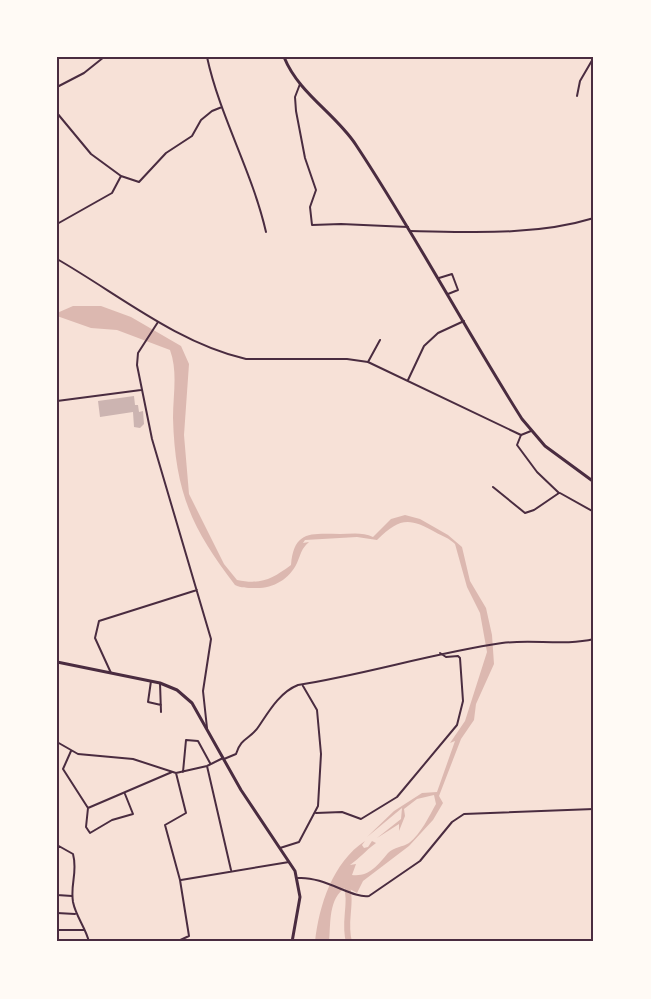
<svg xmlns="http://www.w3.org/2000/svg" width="651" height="999" viewBox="0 0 651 999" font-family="Signika,sans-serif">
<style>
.water{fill:#dcb8b0}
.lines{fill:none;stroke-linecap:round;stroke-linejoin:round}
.river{stroke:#dcb8b0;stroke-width:6}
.building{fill:#ccb4b1}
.minor{stroke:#4a2c40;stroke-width:2}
.tertiary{stroke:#4a2c40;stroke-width:2}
.secondary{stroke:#4a2c40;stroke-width:3}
.primary{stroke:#4a2c40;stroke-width:3}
.neatline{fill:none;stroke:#4a2c40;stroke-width:2}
</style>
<rect width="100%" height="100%" fill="#f7e1d7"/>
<path class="water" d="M 73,306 L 101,306 L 131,317 L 181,346 L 189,364 L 184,435 L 189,494 L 224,564 L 237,580 C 261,585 272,579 291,565 C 294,530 311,534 340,534 C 351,534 363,532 373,537 L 391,519 L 405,515 L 420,519 L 448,535 L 462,547 L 470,581 L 486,608 L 492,635 L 494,664 L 476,704 L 474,720 L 461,739 L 439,796 L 443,803 L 433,820 L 409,846 L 363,881 L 357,893 L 346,887 C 328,899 331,922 329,942 L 315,942 C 319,905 333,862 365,841 L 362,845 L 364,848 L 368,847 L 372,841 L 376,843 C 365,851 360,858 350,865 L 356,864 L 352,875 C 369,877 377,866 388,853 C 394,847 403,847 409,843 C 421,834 429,816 436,804 L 434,795 L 417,799 L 404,809 L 405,816 L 399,831 L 399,824 L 377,838 L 401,819 L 402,808 L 367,837 L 394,811 L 422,793 L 437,792 L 455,741 L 450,743 L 465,721 L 487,652 L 480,613 L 467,587 L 455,544 C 449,538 442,536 435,532 C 409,517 399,518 377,540 L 357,537 L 305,540 L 303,543 L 309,542 C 301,549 301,554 297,563 C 289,580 272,589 254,588 C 247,588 241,588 235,585 C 191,528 175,491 173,418 C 173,395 178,372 170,350 L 117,330 L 91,328 L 57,316 L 57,313 Z"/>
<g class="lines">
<path class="river" d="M 346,882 C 353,905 343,920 349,942"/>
</g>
<path class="building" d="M 134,396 L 135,405 L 138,405 L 139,412 L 143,411 L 144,424 L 140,428 L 134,427 L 133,412 L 100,417 L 98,401 Z"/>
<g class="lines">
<path class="minor" d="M 207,57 C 220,117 252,171 266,232
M 300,84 L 295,97 L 296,111 L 305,158 L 316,190 L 310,207 L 312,225 L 341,224 L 408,227
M 57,87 L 84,73 L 104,57
M 577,96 L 580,81 L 594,57
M 57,113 L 91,154 L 121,176 L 139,182 L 166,153 L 192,136 L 201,120 L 212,111 L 222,107
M 57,224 L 112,193 L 121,176
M 410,231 C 472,232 535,236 594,218
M 439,278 L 452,274 L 458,290 L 448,294
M 158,322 L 138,353 L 137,365 L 152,439 L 211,639 L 203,691 L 207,728
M 368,362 L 380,340
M 408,380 L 424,346 L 438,333 L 464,321
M 57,401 L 141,390
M 493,487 L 525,513 L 534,510 L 559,493 L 537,472 L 517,445 L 521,435
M 560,493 L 594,512
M 111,673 L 95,638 L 99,621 L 197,590
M 151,681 L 148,702 L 161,705
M 160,683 L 161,712
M 57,742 L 78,754 L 133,759 L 176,773 L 207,766 L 223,758
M 71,751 L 63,769 L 88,808 L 172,772
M 224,759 L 236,754 C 241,737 251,739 259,726 C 269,711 280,692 298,685 C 367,674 433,653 502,643 C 532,639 565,646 594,639
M 207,766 L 231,870
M 183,772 L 186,740 L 198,741 L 210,763
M 176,773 L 186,813 L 165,825 L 180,880 L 189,936 L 176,942
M 88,808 L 86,827 L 90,833 L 112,820 L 133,814 L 125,794
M 316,813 L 342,812 L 361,819 L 397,797 L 457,725 L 463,701 L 460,658 L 458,656 L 446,657 L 440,653
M 57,845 L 73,854 C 78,872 70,884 73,902 C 76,917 86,928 89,942
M 58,845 L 57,895 L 72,896
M 280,848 L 299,842 L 318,806 L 321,754 L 317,710 L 303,686
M 298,878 C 324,876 353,899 369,896 L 420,861 L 452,822 L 464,814 L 594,809
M 181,880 L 289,862
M 57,913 L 75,914
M 57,930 L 84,930"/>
<path class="tertiary" d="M 57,259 C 118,294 177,343 246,359 L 347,359 L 368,362 L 521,435 L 531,431"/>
<path class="secondary" d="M 57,662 L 160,683 L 177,690 L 192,703 L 241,790 L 295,871 L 300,897 L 292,942"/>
<path class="primary" d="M 284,57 C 299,94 335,113 356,145 C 415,234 465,329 522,419 L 545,446 L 594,482"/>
</g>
<rect width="651" height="999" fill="none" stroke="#fffaf5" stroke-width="117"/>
<rect x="58" y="58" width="534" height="882" class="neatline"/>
</svg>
